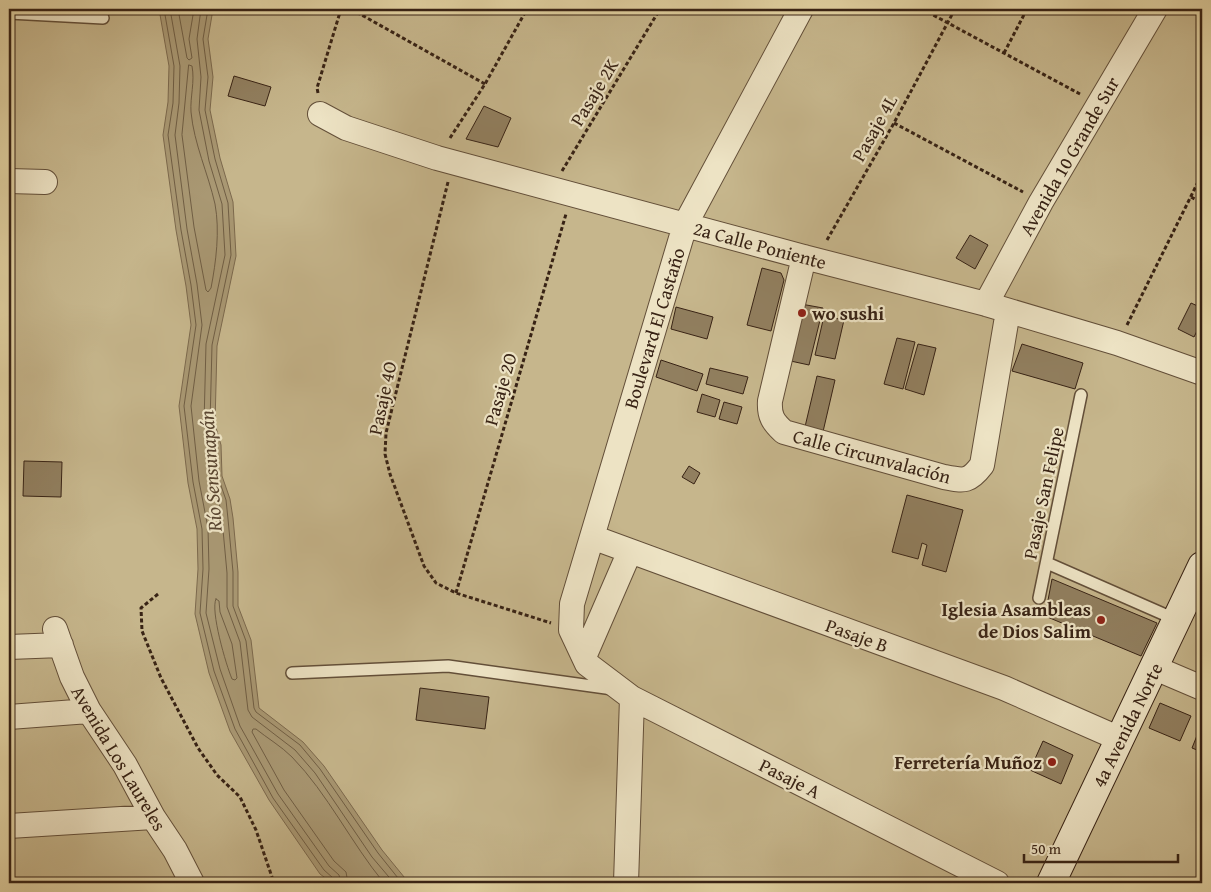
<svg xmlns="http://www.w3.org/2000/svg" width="1211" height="892" viewBox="0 0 1211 892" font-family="'Gentium Book Plus',serif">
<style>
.green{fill:#c6b68c;stroke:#7f6c50}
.water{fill:#a99873;stroke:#7c694d}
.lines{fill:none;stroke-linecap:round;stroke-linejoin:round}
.shore{stroke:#705e44;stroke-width:1}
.building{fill:#917f5f;stroke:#382315}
.service-casing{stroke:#634f39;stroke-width:14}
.minor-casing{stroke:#634f39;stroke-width:26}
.secondary-casing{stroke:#382315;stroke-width:30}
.path{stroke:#382315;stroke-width:3;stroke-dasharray:4 2.5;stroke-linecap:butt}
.service{stroke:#ede3c4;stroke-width:11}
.minor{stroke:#ede3c4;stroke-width:24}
.secondary{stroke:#ede3c4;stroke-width:28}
.poi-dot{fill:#8f2418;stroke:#ede3c4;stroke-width:2}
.labels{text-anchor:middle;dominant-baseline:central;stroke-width:4.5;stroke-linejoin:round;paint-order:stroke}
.street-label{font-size:19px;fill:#382315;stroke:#ede3c4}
.poi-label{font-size:19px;font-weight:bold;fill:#382315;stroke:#ede3c4;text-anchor:end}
.water-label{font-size:20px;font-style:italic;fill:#5a4631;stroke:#ede3c4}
</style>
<rect width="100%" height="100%" fill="#e3d4a4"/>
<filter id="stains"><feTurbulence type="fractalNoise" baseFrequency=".004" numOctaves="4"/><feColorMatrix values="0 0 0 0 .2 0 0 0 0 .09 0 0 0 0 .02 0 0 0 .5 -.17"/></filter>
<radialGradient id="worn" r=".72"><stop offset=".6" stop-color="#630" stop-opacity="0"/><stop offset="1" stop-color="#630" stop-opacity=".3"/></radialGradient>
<path class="green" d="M 9,9 L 1202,9 L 1202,883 L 9,883 Z"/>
<path class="water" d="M 159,9 L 213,9 L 208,39 L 213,77 L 210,110 L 220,158 L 233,202 L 236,256 L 217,346 L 215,424 L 221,445 L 222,476 L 230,499 L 233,518 L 238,572 L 238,606 L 251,640 L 259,708 L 303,742 L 324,766 L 382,850 L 409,883 L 332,883 L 320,874 L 269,800 L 230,731 L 209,673 L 195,614 L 198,569 L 197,529 L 188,483 L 179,406 L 191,325 L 186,286 L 176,230 L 163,135 L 168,102 L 169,66 Z"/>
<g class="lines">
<path class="shore" d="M 164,9 L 174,66 L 173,103 L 168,135 L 181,230 L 191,285 L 196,325 L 184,406 L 193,482 L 202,529 L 203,569 L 200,613 L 214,671 L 235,729 L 273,798 L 324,870 L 333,878 L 334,883
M 170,9 L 180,66 L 179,103 L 175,135 L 187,229 L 197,284 L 202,325 L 191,406 L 199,481 L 208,528 L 209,569 L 206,613 L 220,669 L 240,726 L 278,794 L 329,866 L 339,875 L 341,883
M 178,9 L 187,58 L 189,60 L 192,58 L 189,39 L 194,9
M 201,9 L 197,39 L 201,77 L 199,110 L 209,161 L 222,204 L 225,255 L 206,344 L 204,424 L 210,447 L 211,478 L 219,502 L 222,519 L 227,573 L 227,607 L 240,642 L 248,710 L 252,717 L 295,750 L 315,773 L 372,857 L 394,883
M 208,9 L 203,39 L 208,77 L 205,110 L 215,159 L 228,203 L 231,255 L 212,345 L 210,424 L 216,446 L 218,477 L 226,500 L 228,519 L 233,572 L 233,606 L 246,641 L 254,708 L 256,712 L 300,745 L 320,769 L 378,853 L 402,883
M 189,65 L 192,66 C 195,82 190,97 191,112 C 194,144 208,173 215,204 C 220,231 216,262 211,288 L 208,292 L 206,290 L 194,227 L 182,135 Z
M 216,599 L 219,601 L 220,612 L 232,644 L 237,678 L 235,680 L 232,679 C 226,665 210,610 216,599 Z
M 348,883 L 346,872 L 334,861 L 284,790 L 252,732 L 253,729 L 256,729 C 267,738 281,746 292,757 C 328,794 351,843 384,883"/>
</g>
<path class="building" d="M 234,76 L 271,87 L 265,106 L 228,96 Z
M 484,106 L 511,118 L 498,147 L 466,139 Z
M 970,235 L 988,245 L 975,269 L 956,258 Z
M 762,268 L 781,273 L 784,280 L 771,331 L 747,325 Z
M 1191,303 L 1202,308 L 1202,321 L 1194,337 L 1178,329 Z
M 801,304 L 823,308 L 809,365 L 786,360 Z
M 676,307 L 713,317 L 707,339 L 671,329 Z
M 824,316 L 844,320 L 835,359 L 815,355 Z
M 897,338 L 915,342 L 903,389 L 884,384 Z
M 918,344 L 936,348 L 924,395 L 905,389 Z
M 1022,344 L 1083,363 L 1075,389 L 1012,371 Z
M 661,360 L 703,374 L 697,391 L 656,377 Z
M 710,368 L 748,377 L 743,394 L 706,384 Z
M 817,376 L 835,380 L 822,436 L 804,431 Z
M 702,394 L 720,400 L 715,417 L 697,412 Z
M 724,402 L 742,407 L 737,424 L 719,419 Z
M 24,461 L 62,462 L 61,497 L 23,496 Z
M 689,466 L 700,473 L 694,484 L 682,477 Z
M 907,495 L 963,510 L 946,572 L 922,565 L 927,545 L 922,543 L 918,559 L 892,552 Z
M 1052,579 L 1157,623 L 1141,656 L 1045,616 Z
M 420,688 L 489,697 L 485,729 L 416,720 Z
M 1160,703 L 1191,716 L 1180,741 L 1149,728 Z
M 1202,723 L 1202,752 L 1192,748 Z
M 1043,741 L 1073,755 L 1061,784 L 1030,770 Z"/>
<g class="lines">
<g class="service-casing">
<path id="service" d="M 9,13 L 103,18
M 1047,563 L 1177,620
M 1039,598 L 1081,395
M 292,673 L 448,666 L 613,689"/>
</g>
<g class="minor-casing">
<path id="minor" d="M 801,9 L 685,225 L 572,604 L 571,630 L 587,664 L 632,698 L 997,883
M 320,114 L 346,128 L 437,158 L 804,257 L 986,304 L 1117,343 L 1202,373
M 9,181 L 45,182
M 804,257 L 770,401 C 769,416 773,422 784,432 L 944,477 C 965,481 969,482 982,465 L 1008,311
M 986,304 L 1041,202 L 1155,9
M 592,537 L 1004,688 L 1120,739
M 55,629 L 72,677 L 89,711 L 125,765 L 153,817 L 175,850 L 192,883
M 9,647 L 61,645
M 584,657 L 630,551
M 1155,668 L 1202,688
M 9,717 L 89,711
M 9,826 L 153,817
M 626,883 L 632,698"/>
</g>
<g class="secondary-casing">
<path id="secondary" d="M 1051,883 L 1202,566"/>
</g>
<path class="path" d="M 351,9 L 485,84
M 922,9 L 1080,94
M 1004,53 L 1027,9
M 318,93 L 317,88 L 341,9
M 894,123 L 1023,192
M 450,138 L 485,84 L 527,9
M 562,171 L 660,9
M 448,182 L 386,433 L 385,454 L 390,474 L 424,566 L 436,583 L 456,593 L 551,623
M 1191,197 L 1202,203
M 827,240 L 894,123 L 955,9
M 1127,325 L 1202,174
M 456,593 L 566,214
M 158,594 L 141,608 L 142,631 L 161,678 L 198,748 L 217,775 L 240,797 L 256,830 L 274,883"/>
<use href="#service" class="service"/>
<use href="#minor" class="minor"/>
<use href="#secondary" class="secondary"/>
</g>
<g class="poi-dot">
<circle cx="802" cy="313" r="5"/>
<circle cx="1101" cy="620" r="5"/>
<circle cx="1052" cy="762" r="5"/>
</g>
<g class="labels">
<g class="street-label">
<text transform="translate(594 92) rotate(-59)">Pasaje 2K</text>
<text transform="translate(874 128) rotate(-61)">Pasaje 4L</text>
<text transform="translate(1069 156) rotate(-60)">Avenida 10 Grande Sur</text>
<text transform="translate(760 245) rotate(15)">2a Calle Poniente</text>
<text transform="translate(654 328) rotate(-73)">Boulevard El Castaño</text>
<text transform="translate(500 389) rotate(-74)">Pasaje 2O</text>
<text transform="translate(382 398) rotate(-78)">Pasaje 4O</text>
<text transform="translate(872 456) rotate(15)">Calle Circunvalación</text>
<text transform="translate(1043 493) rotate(-78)">Pasaje San Felipe</text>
<text transform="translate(857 635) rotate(20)">Pasaje B</text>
<text transform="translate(1127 725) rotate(-64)">4a Avenida Norte</text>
<text transform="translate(119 758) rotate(59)">Avenida Los Laureles</text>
<text transform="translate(790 778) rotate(27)">Pasaje A</text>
</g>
<g class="poi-label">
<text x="812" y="313" text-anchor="start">wo sushi</text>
<text x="1091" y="609">Iglesia Asambleas<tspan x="1091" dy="22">de Dios Salim</tspan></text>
<text x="1042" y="762">Ferretería Muñoz</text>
</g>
<g class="water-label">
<text transform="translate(210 471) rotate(-94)">Río Sensunapán</text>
</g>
</g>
<rect width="1211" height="892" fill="none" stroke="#e3d4a4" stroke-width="30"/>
<rect x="10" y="10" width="1191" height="872" fill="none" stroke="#382315" stroke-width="2.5"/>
<rect x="15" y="15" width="1181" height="862" fill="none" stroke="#382315"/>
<path d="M1024 854v8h154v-8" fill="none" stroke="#382315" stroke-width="2.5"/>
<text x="1031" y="854" font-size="15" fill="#382315" stroke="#ede3c4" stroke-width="4" paint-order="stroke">50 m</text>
<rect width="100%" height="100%" filter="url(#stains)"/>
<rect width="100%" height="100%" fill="url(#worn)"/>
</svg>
